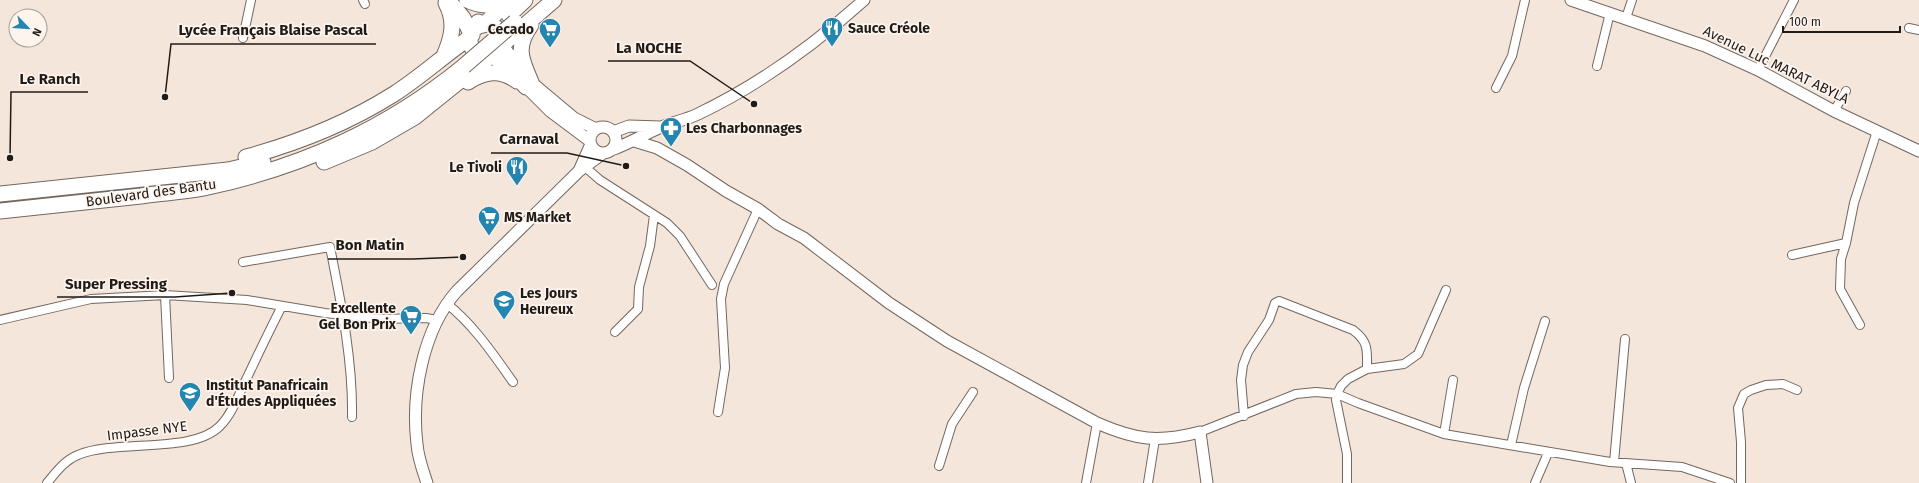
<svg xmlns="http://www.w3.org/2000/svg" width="1919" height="483" viewBox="0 0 1919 483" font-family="'Fira Sans',sans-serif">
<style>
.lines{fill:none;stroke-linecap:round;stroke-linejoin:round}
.street-casing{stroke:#74675e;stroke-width:10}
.secondary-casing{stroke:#74675e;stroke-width:13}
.highway-casing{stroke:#74675e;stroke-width:17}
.street{stroke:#fff;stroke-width:8}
.secondary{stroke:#fff;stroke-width:11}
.highway{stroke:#fff;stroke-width:15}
.highway-bridge-casing{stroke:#74675e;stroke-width:17;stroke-linecap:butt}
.highway-bridge{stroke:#fff;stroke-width:15}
.labels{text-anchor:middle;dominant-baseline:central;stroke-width:3.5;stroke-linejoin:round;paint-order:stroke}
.poi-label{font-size:14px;font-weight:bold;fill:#201b17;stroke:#fdf4ee;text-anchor:start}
.street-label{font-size:14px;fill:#201b17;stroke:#fdf4ee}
.leader{fill:none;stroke:#201b17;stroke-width:1.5}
.callout-dot{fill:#201b17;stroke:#fdf4ee;stroke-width:1.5}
.callout-label{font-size:15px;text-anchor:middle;font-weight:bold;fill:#201b17;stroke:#fdf4ee;stroke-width:3.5;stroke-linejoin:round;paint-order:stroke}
</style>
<rect width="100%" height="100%" fill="#f4e6db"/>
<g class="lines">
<g class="street-casing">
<path id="street" d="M 363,0 L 365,4
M 1626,18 L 1632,0
M 1909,28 L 1919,30
M 243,38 L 251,0
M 1597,66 L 1610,13
M 1758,70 L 1794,0
M 1496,88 L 1512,56 L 1525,0
M 1834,111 L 1846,91
M 585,167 L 600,180 L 667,223 L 680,236 L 712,285
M 1792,255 L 1846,243
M 243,262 L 330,247 C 341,303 353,360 352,417
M 165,295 L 169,378
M 446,303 C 474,325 493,354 513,382
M 0,320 L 91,299 L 165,295 L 247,300 L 325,313 L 381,319 L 426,318 L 437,320
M 1860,325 L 1840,289 L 1841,259 L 1846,243 L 1854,203 L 1877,131
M 615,332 L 638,309 L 639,287 L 650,246 L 654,215
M 718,412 L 725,368 L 721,299 L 724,284 L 758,209
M 1244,416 L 1241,380 L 1243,365 L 1248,352 L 1269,320 L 1275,303 L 1279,301 L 1353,330 C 1369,342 1367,350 1367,369
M 1200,432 L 1296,394 L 1316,392 L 1337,394 L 1358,403 L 1444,434 L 1610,462 L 1682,467 L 1730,483
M 1444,434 L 1453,380
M 1511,445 L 1524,388 L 1545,321
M 1614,462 L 1625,339
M 1626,463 L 1631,483
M 939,466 L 952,424 L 973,392
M 47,483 C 56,472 65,460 78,455 C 116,439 193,454 220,426 C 231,415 237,399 243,386 C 256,359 268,333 282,306
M 1086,483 L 1097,423
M 1148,483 L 1155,439
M 1347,483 L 1347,454 L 1336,400 L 1337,394 L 1341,386 L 1348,379 L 1367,369 L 1404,364 L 1418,354 L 1446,290
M 1535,483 L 1548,453
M 1741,483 L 1741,442 L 1738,408 L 1744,394 L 1751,390 L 1766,385 L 1783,384 L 1797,390"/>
</g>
<g class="secondary-casing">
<path id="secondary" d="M 1571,0 L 1705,46 L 1758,70 L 1834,111 L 1919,151
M 531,82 L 574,118 L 596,129
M 526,87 L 550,111 L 590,141
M590 140a13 13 0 1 1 26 0a13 13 0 1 1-26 0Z
M 613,132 L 629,126 L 661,127
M 634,141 L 657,148 L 687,165 L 726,191 L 758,209 L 778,224 L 804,238 L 889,303 L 947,341 L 1097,423 C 1136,440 1158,443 1200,432 L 1207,483
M 614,149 C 630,143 645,134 661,127 C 673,122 686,120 698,114 C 759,85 814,45 864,0
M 579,171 L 591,144
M 427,483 C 423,471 418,458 417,444 C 411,394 423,329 457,291 L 579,171 L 602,154"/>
</g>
<g class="highway-casing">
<path id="highway" d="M 467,0 C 479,6 491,7 503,0
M 509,15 L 525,0
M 478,22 L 483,25 L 511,0
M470 40a16 16 0 1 1 32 0a16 16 0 1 1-32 0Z
M 444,56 C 452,38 456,21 446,3
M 514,64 L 501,46 L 554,0
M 468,82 C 485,71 500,69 517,81
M 531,82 C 521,59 515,47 531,25
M 246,157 C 298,143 348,123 394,94 C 419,78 441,58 465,41 L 472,35 L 463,18 L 448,0
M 324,162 L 372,142 L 415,117 L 492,55 L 508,67 L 526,87
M 0,194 L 228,170 L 263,162
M 0,211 C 47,206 94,201 141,196 C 162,193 184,192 204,188 C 302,167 387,129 464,66"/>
</g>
<use href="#street" class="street"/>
<use href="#secondary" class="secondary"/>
<use href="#highway" class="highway"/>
<g class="highway-bridge-casing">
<path id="highway-bridge" d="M 464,66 L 515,22"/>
</g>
<use href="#highway-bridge" class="highway-bridge"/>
</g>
<defs>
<g id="restaurant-pin" transform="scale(1.15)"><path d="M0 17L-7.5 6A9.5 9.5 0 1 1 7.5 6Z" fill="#2386b0" stroke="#fdf4ee"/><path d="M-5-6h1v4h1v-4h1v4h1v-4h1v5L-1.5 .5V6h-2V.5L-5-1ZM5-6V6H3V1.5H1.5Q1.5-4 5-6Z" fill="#fff"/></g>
<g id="supermarket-pin" transform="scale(1.15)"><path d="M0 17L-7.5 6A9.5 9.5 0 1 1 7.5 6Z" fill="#2386b0" stroke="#fdf4ee"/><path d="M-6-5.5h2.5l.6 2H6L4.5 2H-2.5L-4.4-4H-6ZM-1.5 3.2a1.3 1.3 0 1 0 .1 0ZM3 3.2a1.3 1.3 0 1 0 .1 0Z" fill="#fff"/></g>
<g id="pharmacy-pin" transform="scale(1.15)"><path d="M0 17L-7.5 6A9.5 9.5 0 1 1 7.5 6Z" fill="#2386b0" stroke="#fdf4ee"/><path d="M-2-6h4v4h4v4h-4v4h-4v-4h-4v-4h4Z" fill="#fff"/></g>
<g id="school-pin" transform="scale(1.15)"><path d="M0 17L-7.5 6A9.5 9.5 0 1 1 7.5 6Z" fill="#2386b0" stroke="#fdf4ee"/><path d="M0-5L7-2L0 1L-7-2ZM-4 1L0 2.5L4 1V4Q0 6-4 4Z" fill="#fff"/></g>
<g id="university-pin" transform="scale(1.15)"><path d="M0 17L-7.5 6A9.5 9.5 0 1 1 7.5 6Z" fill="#2386b0" stroke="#fdf4ee"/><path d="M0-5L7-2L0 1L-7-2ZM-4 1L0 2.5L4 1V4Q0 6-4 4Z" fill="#fff"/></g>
</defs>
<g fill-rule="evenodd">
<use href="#restaurant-pin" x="832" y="28"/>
<use href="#supermarket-pin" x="550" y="29"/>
<use href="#pharmacy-pin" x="671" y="128"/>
<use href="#restaurant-pin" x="517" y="167"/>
<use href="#supermarket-pin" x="489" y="217"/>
<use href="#school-pin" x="504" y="301"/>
<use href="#supermarket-pin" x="411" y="316"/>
<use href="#university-pin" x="190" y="393"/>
</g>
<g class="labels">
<g class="poi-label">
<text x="848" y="28">Sauce Créole</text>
<text x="534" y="29" text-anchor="end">Cecado</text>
<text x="686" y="128">Les Charbonnages</text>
<text x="502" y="167" text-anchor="end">Le Tivoli</text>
<text x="504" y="217">MS Market</text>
<text x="520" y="293">Les Jours<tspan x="520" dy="16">Heureux</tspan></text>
<text x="396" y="308" text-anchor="end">Excellente<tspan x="396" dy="16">Gel Bon Prix</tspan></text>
<text x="206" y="385">Institut Panafricain<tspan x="206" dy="16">d'Études Appliquées</tspan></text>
</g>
<g class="street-label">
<text transform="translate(1776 65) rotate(26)">Avenue Luc MARAT ABYLA</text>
<text transform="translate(151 193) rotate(-8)">Boulevard des Bantu</text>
<text transform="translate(147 431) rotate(-7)">Impasse NYE</text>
</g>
</g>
<path class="leader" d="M165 97L171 44H376M754 104L690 61H608M10 158L11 92H88M626 166L567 153H491M463 257L413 259H328M232 293L175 297H57"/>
<g class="callout-dot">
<circle cx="165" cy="97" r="4"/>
<circle cx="754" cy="104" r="4"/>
<circle cx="10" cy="158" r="4"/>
<circle cx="626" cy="166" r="4"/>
<circle cx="463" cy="257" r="4"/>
<circle cx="232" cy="293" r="4"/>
</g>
<g class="callout-label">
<text x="273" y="35">Lycée Français Blaise Pascal</text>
<text x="649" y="53">La NOCHE</text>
<text x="50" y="84">Le Ranch</text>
<text x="529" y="144">Carnaval</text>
<text x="370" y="250">Bon Matin</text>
<text x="116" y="289">Super Pressing</text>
</g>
<g transform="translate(28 28) rotate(115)"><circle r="19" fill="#fdf4ee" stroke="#a59d98"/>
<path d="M0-3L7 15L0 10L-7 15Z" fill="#2386b0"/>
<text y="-6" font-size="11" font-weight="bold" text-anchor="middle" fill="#201b17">N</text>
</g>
<path d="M1783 26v6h117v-6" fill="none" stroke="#201b17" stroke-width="2"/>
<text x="1789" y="26" font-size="12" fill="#201b17" stroke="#fdf4ee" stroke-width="3" paint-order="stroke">100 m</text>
</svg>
